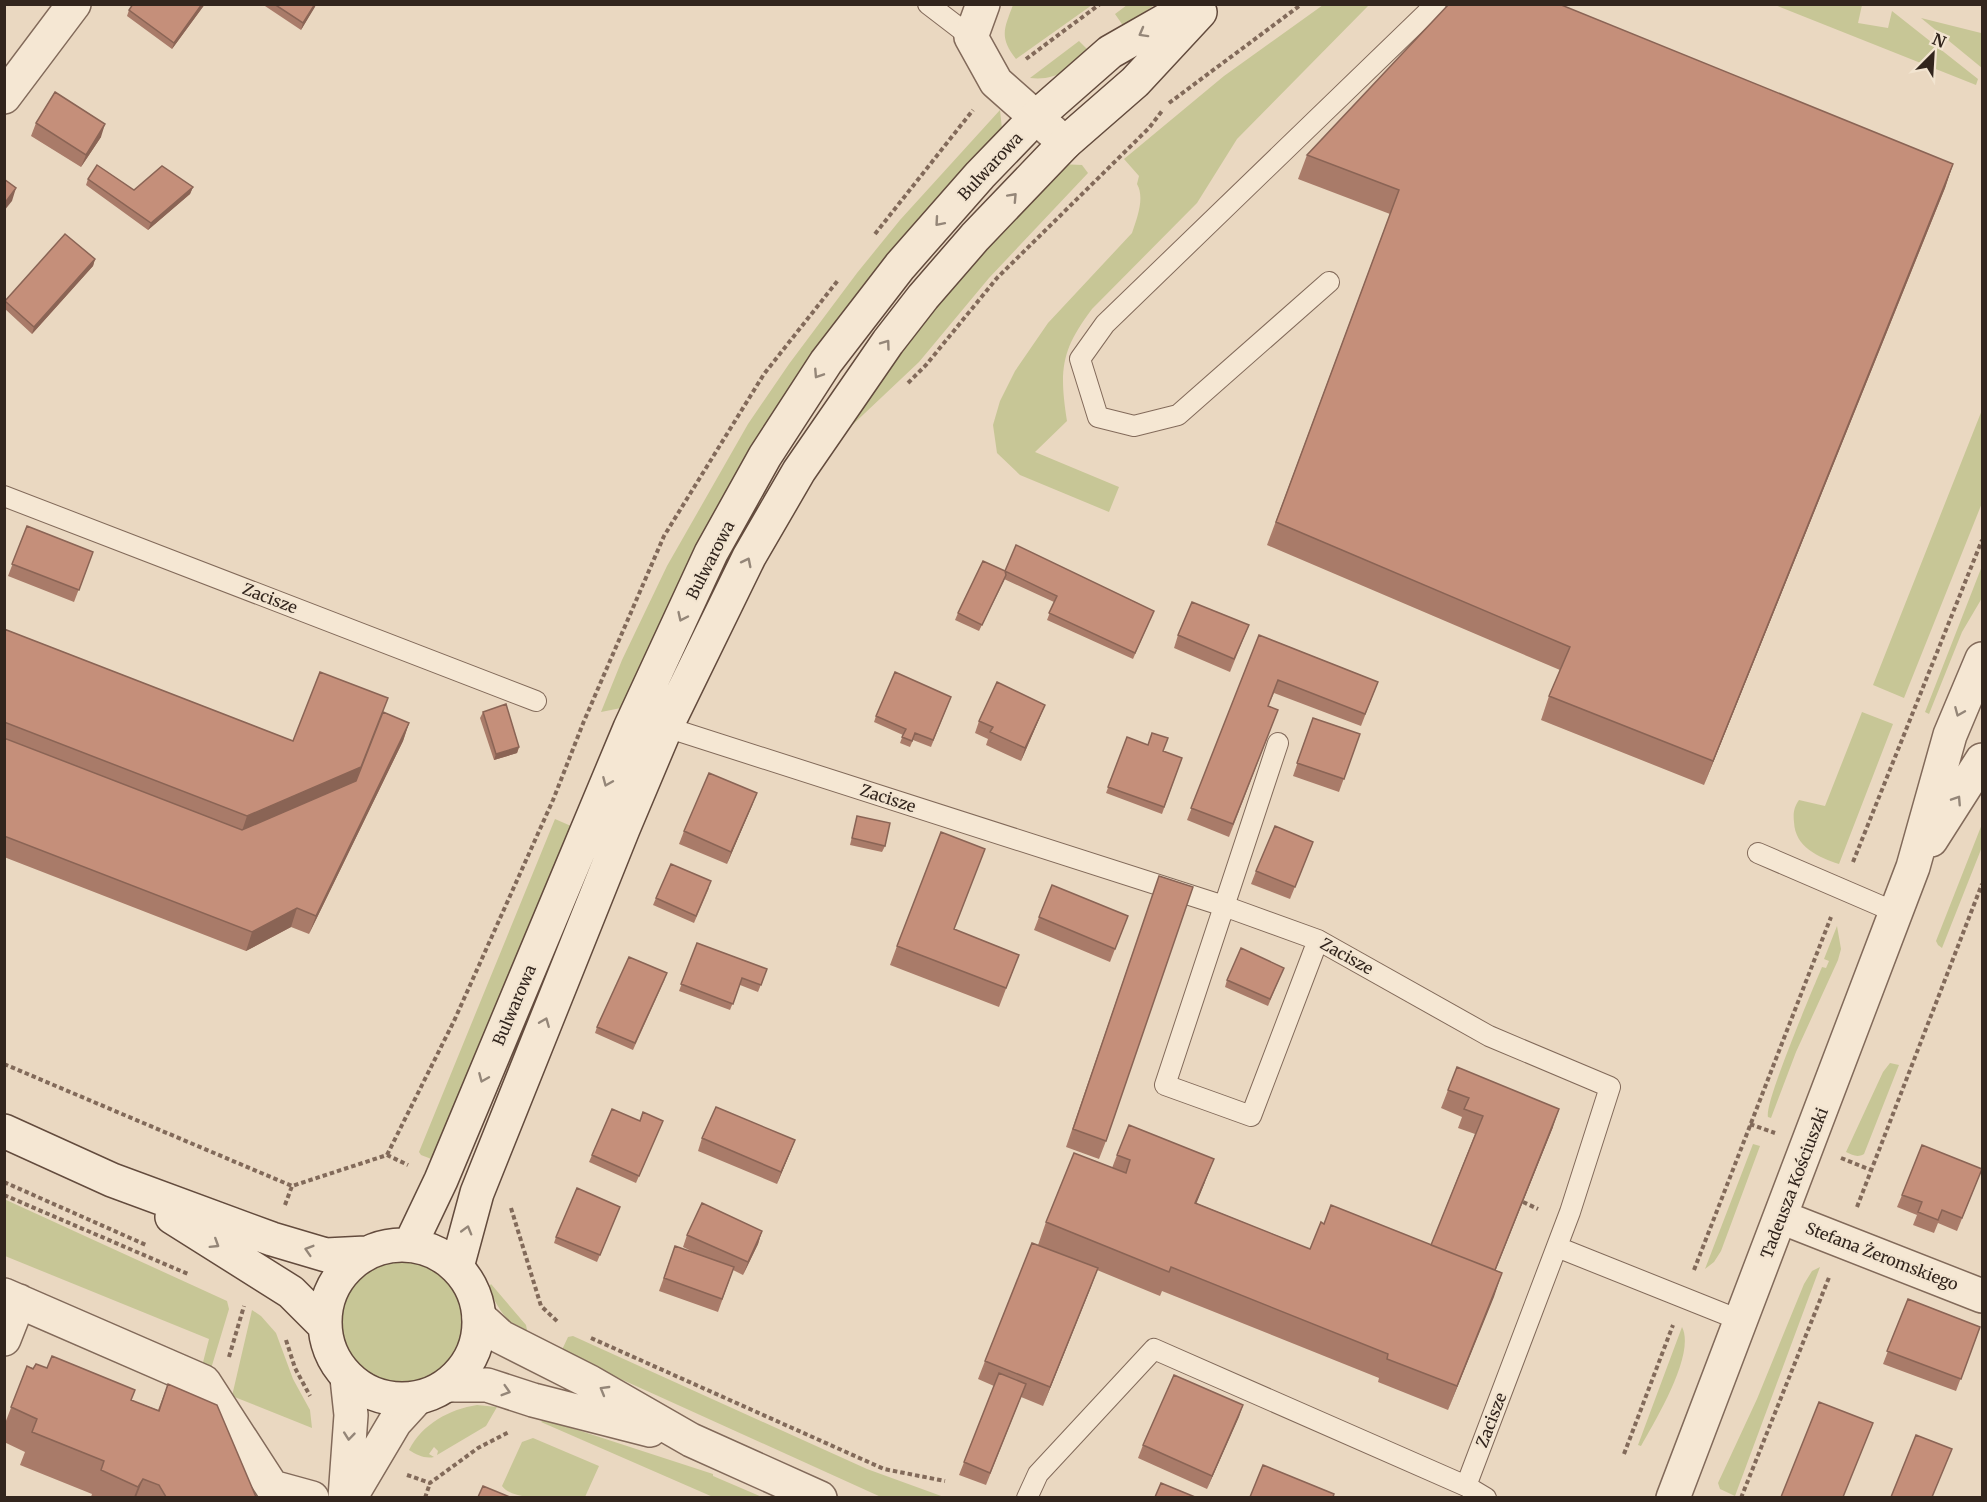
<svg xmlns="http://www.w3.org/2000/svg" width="1987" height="1502" viewBox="0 0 1987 1502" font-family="Merriweather,serif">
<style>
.green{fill:#c7c696}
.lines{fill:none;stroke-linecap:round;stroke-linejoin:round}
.service-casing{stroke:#826a5a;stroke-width:22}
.minor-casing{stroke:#826a5a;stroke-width:36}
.tertiary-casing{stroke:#826a5a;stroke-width:36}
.secondary-casing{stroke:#634b3d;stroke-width:36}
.path{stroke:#826a5a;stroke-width:4;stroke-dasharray:4.5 3;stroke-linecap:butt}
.service{stroke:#f5e7d3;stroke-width:20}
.minor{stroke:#f5e7d3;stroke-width:33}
.tertiary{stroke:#f5e7d3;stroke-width:33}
.secondary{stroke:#f5e7d3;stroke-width:33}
.wall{fill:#a97b69}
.shaded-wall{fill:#8a6455}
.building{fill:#c58f7a;stroke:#8a6455;stroke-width:1.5}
.oneway{stroke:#948678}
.labels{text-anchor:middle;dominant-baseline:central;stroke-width:4.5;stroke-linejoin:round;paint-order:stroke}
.street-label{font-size:16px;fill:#32251d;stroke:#f2e4d0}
</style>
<rect width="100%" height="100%" fill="#ead8c1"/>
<path class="green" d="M 1013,5 L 1013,4 L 1092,5 L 1016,59 C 999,37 1004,29 1013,5 Z
M 1127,5 L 1154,5 L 1124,27 L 1115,14 Z
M 1323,5 L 1369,5 L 1237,139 L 1197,203 L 1092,309 C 1061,350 1059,370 1067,421 L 1035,452 L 1119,487 L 1109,512 L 1020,475 L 997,453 L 993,425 L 1000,401 L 1015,371 L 1048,323 L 1132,233 C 1137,218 1145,198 1137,184 L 1139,176 L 1124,159 L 1224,76 Z
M 1775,5 L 1862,5 L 1858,23 L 1888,28 L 1892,11 L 1978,79 L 1976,85 Z
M 1921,18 L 1981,33 L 1982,68 Z
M 1079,41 L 1091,53 C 1070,68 1057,81 1030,78 Z
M 1000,110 L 1002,129 L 680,582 L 621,708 L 601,712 L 622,660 L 667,566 L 748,424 L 789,364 L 857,273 L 900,220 Z
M 1060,164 L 1082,165 L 1088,173 L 989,278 L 919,362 L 829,447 L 892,357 Z
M 1982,410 L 1982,503 L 1904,698 L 1873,685 Z
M 1982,566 L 1982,598 L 1962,632 L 1929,714 L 1925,712 Z
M 1862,712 L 1893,724 L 1839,864 C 1818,857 1795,847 1794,822 C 1793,813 1794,807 1799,800 L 1825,806 Z
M 555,819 L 571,826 L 434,1160 L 421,1155 L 419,1152 Z
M 1982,824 L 1982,847 L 1942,948 L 1938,945 L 1936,941 Z
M 1837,926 L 1841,949 L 1838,960 L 1796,1052 L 1771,1118 L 1768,1117 C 1764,1103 1813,989 1822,967 L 1826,968 L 1829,961 L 1824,959 Z
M 1890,1063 L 1899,1065 L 1864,1154 C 1857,1158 1853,1155 1846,1152 L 1883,1072 Z
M 1753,1144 L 1760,1146 L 1721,1251 L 1714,1262 L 1705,1269 Z
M 4,1199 L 227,1301 L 229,1309 L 210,1372 L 201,1370 L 209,1339 L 5,1256 Z
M325 1322a77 77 0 1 1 154 0a77 77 0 1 1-154 0Z
M 1820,1267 L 1735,1496 L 1720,1489 L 1718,1483 L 1757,1399 L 1804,1284 L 1812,1271 Z
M 491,1284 L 526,1325 L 527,1330 L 525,1337 C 509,1323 496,1308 489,1287 Z
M 252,1310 L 261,1316 L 276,1333 L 293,1379 L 310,1410 L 312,1428 L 232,1396 Z
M 1682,1327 C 1696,1354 1655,1421 1641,1446 L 1638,1445 Z
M 573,1336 L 867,1469 L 944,1497 L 881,1497 L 561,1352 L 568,1337 Z
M 477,1405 L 497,1407 L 486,1426 L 437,1455 L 438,1451 L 434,1447 L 429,1454 L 434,1457 C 425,1459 417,1455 409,1450 C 422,1424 450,1409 477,1405 Z
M 544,1419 L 713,1474 L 713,1476 L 762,1497 L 713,1497 L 541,1422 Z
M 533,1438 L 599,1466 L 585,1497 C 565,1498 513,1502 502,1486 L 522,1442 Z"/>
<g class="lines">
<g class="service-casing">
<path id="service" d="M 928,4 L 971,37
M 1329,282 L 1178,415 L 1134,426 L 1098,417 L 1080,359 L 1105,324 L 1436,4
M 4,496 L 536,701
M 666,727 L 1224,906 L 1318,940 L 1489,1036 L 1610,1087 L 1570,1212 L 1466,1486
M 1278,743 L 1165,1085 L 1251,1116 L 1318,940
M 1758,853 L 1895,912
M 1557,1247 L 1742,1321
M 1027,1498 L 1038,1474 L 1154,1349 L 1466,1486 L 1486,1498"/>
</g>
<g class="minor-casing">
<path id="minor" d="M 983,4 L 971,37 L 996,82 L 1065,143
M 4,97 L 74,4
M 1781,1217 L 1982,1296
M 4,1295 L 204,1382 L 272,1487 L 312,1498
M 4,1339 L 19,1301"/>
</g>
<g class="tertiary-casing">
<path id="tertiary" d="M 1931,840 L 1982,760
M 479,1317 L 501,1337 L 590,1382 L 691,1440 L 820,1498
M 448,1385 L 487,1385 L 533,1400 L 650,1430
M 345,1498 L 351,1415 L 347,1378
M 350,1498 L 395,1422 L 416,1399
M 1673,1498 L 1913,867 L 1950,735 L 1982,659"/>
</g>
<g class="secondary-casing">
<path id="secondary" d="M 4,1131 L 112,1180 L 272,1239 L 326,1255 L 366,1253
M 172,1217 L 291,1292 L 324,1325
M325 1322a77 77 0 1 1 154 0a77 77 0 1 1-154 0Z
M 410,1245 L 441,1180 L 630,728 L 711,553 L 765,456 L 826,362 L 900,266 L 980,175 L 1036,117 L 1110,52 L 1194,4
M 457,1267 L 477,1193 L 623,829 L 666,727 L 749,557 L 799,471 L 888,342 L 923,297 L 975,237 L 1065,143 L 1135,82 L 1200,12"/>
</g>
<path class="path" d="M 1026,59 L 1100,4
M 1169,103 L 1302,4
M 875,234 L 973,110
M 908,383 L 926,365 L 997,278 L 1149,128 L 1162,111
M 1853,862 L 1982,540
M 4,1064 L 292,1186 L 387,1155 L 408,1165
M 1750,1124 L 1775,1133
M 387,1155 L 454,1021 L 553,800 L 584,721 L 664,536 L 764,374 L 839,279
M 1841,1158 L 1871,1170
M 4,1182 L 146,1245
M 4,1195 L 188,1274
M 1523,1202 L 1538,1209
M 285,1205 L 292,1186
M 1857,1207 L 1982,884
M 511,1208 L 541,1306 L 559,1323
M 1694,1270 L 1831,917
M 591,1338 L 884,1469 L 945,1481
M 286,1340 L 295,1368 L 310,1396
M 229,1357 L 244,1306
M 1624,1454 L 1673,1325
M 407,1475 L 430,1483 L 478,1448 L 509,1432
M 425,1498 L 430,1483
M 1741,1498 L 1830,1275"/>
<use href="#service" class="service"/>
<use href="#minor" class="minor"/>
<use href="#tertiary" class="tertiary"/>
<use href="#secondary" class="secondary"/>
</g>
<path class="wall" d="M 205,4 L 172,49 L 127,16 L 129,10 Z
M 262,4 L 316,4 L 301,30 Z
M 36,123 L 101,137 L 81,167 L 31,136 Z
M 1307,155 L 1953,164 L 1945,188 L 1704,785 L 1541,720 L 1549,696 L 1560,670 L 1267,545 L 1390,214 L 1298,179 Z
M 88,179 L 134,190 L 193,187 L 190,194 L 148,230 L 86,185 Z
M 95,259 L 93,266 L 32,334 L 4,308 L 5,301 Z
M 27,526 L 93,552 L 74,602 L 8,576 Z
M 1005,571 L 1154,611 L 1133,659 L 1047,620 L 1054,602 L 1004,579 L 979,631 L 955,620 L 958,613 Z
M 1249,625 L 1230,672 L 1174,648 L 1178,635 Z
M 4,629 L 293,741 L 383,712 L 409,723 L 403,741 L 309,934 L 291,927 L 246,951 L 4,857 Z
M 1259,635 L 1378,682 L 1361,726 L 1274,693 L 1268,706 L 1278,710 L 1229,837 L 1187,820 Z
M 951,697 L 931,747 L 913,740 L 910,747 L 900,743 L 903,735 L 874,722 L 876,716 Z
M 1045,705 L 1040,717 L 1021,761 L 986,745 L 988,739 L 975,733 L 979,721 Z
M 483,712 L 519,747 L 517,753 L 494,760 L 480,718 Z
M 1313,718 L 1360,734 L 1339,792 L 1293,776 Z
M 1127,737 L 1182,758 L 1162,814 L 1106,793 Z
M 757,793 L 727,864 L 679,844 L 684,831 Z
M 857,816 L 885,846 L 882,852 L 850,845 Z
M 1313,842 L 1290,899 L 1251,884 L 1256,871 Z
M 709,888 L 694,923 L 653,905 L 656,898 Z
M 1153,894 L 1106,1141 L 1099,1159 L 1066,1147 Z
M 1128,916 L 1110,962 L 1034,930 L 1039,917 Z
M 954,930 L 1019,955 L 999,1007 L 890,965 L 897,946 Z
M 697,943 L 767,969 L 758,992 L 740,985 L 730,1010 L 679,991 Z
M 1281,975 L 1268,1006 L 1225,987 L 1227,980 Z
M 665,979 L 633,1050 L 595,1033 L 597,1027 Z
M 1448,1090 L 1553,1127 L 1495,1270 L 1502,1273 L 1448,1410 L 1378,1382 L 1379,1378 L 1162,1291 L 1160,1296 L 1097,1270 L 1043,1406 L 1021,1397 L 986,1485 L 959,1475 L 994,1386 L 978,1379 L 985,1361 L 1038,1245 L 1046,1222 L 1112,1168 L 1117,1155 L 1205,1182 L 1196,1203 L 1310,1249 L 1324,1224 L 1431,1245 L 1475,1134 L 1458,1128 L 1462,1117 L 1441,1108 Z
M 640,1121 L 660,1127 L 636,1183 L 589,1162 L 592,1155 Z
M 702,1138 L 795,1140 L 777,1184 L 698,1151 Z
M 1982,1169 L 1957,1231 L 1938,1223 L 1934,1233 L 1913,1225 L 1917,1215 L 1897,1207 L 1902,1195 Z
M 620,1207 L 597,1262 L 554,1243 L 556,1237 Z
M 762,1231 L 758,1244 L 743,1275 L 733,1270 L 718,1312 L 659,1291 L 675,1246 L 695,1253 L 683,1247 L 687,1235 Z
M 1908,1299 L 1980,1327 L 1956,1391 L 1883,1364 Z
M 27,1366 L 131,1400 L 158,1410 L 168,1384 L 256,1497 L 91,1497 L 92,1494 L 20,1465 L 25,1452 L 4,1442 L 4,1426 Z
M 1243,1405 L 1207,1489 L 1138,1458 L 1143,1445 Z"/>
<path class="shaded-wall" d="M 202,4 L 205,4 L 172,49 L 174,43 Z
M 315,4 L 316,4 L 315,7 L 301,30 L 303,23 Z
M 105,124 L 101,137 L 81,167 L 86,155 Z
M 1953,164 L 1945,188 L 1704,785 L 1713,761 Z
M 193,187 L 190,194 L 148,230 L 151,223 Z
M 16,188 L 12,201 L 4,211 L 4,204 Z
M 95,259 L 93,266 L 32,334 L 34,327 Z
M 1006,575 L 1004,581 L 979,631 L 982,625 Z
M 1045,705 L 1040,717 L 1021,761 L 1025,748 Z
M 409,723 L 403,741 L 309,934 L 316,916 Z
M 519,747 L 517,753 L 494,760 L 496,754 Z
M 361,767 L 349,799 L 236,849 L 247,816 Z
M 757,793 L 752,806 L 727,864 L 731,852 Z
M 297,908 L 291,927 L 246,951 L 252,932 Z
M 1559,1109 L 1553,1127 L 1486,1294 L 1492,1275 Z
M 795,1140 L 790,1153 L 777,1184 L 781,1172 Z
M 1214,1159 L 1205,1182 L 1187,1227 L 1195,1203 Z
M 762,1231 L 758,1244 L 743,1275 L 748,1262 Z
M 1098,1268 L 1091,1287 L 1043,1406 L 1050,1387 Z
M 1502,1273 L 1494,1297 L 1448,1410 L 1457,1386 Z
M 1243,1405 L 1239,1417 L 1207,1489 L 1212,1476 Z
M 143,1479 L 136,1497 L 134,1497 L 138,1487 Z"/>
<path class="building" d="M 133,4 L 202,4 L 174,43 L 129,10 Z
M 274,4 L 315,4 L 303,23 Z
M 1449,4 L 1559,4 L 1953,164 L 1713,761 L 1549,696 L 1570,647 L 1276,522 L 1399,190 L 1307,155 Z
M 55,92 L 105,124 L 86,155 L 36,123 Z
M 97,165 L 134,190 L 162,166 L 193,187 L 151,223 L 88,179 Z
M 4,179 L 16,188 L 4,204 Z
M 65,234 L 95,259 L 34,327 L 5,301 Z
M 27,526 L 93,552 L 79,590 L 12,564 Z
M 1016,545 L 1154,611 L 1135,653 L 1049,613 L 1057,596 L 1005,571 L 1006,575 L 982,625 L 958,613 L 983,561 L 1005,571 Z
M 1192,602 L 1249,625 L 1234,659 L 1178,635 Z
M 4,629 L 293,741 L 320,672 L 388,698 L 361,767 L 247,816 L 4,722 Z
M 1259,635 L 1378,682 L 1365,714 L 1278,680 L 1268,706 L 1278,710 L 1233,824 L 1191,808 Z
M 895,672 L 951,697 L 933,740 L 915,733 L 912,741 L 902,737 L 906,729 L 876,716 Z
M 997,682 L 1045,705 L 1025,748 L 990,732 L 993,727 L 979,721 Z
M 506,704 L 519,747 L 496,754 L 483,712 Z
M 383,712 L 409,723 L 316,916 L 297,908 L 252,932 L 4,836 L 4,738 L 242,830 L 356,781 Z
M 1313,718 L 1360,734 L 1344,779 L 1297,763 Z
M 1152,733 L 1168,738 L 1163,751 L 1182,758 L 1164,807 L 1108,787 L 1127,737 L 1148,745 Z
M 709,773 L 757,793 L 731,852 L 684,831 Z
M 857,816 L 890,823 L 885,846 L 852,838 Z
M 1275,826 L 1313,842 L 1295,887 L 1256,871 Z
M 941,832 L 985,849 L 954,929 L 1019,955 L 1006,988 L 897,946 Z
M 671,864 L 711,881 L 696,916 L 656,898 Z
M 1159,876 L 1193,887 L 1106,1141 L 1073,1129 Z
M 1052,885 L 1128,916 L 1115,949 L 1039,917 Z
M 697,943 L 767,969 L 761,985 L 742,978 L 733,1004 L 681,984 Z
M 1241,948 L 1284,968 L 1270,999 L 1227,980 Z
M 629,957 L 667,973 L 635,1043 L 597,1027 Z
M 1457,1067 L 1559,1109 L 1495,1270 L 1431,1245 L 1483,1116 L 1464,1109 L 1469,1098 L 1448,1090 Z
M 716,1107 L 795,1140 L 781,1172 L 702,1138 Z
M 612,1109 L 640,1121 L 643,1112 L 663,1121 L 639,1176 L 592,1155 Z
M 1129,1125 L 1214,1159 L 1195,1203 L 1310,1249 L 1321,1222 L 1324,1224 L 1331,1205 L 1502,1273 L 1457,1386 L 1387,1359 L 1388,1354 L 1171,1267 L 1169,1272 L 1046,1222 L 1074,1153 L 1126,1173 L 1130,1160 L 1117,1155 Z
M 1922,1145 L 1982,1169 L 1962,1218 L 1942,1210 L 1938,1220 L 1918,1212 L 1922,1202 L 1902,1195 Z
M 577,1188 L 620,1207 L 600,1255 L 556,1237 Z
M 702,1203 L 762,1231 L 748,1262 L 687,1235 Z
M 1032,1243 L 1098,1268 L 1050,1387 L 985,1361 Z
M 675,1246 L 734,1267 L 722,1299 L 664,1278 Z
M 1908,1299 L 1980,1327 L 1961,1379 L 1887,1351 Z
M 52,1356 L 135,1390 L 131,1400 L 159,1411 L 168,1384 L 217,1405 L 256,1497 L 166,1497 L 159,1485 L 143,1479 L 138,1487 L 101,1470 L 104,1461 L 32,1432 L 37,1419 L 11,1407 L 27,1366 L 33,1369 L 36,1364 L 47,1368 Z
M 999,1373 L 1026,1384 L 990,1473 L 964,1462 Z
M 1174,1375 L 1243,1405 L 1212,1476 L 1143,1445 Z
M 1819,1402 L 1873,1423 L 1843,1497 L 1781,1497 Z
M 1916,1435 L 1952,1449 L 1932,1497 L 1891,1497 Z
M 1263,1465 L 1334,1494 L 1333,1497 L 1250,1497 Z
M 1161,1483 L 1195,1497 L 1155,1497 Z
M 483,1486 L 510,1497 L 478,1497 Z"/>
<defs><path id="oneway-chevron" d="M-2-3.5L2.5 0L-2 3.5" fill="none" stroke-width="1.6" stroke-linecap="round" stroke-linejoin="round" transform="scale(1.5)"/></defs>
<g class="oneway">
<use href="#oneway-chevron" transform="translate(1143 33) rotate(151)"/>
<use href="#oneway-chevron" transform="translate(1013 197) rotate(-47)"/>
<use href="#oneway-chevron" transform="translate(939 222) rotate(131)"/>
<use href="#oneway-chevron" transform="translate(886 344) rotate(-54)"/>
<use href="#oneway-chevron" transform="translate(818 374) rotate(123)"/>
<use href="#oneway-chevron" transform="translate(747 562) rotate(-63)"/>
<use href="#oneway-chevron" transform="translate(682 617) rotate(115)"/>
<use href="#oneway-chevron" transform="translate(1959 712) rotate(113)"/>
<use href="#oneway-chevron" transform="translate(607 782) rotate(113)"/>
<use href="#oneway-chevron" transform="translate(1957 800) rotate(-57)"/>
<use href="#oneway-chevron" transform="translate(545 1022) rotate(-68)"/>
<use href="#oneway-chevron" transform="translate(483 1078) rotate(113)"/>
<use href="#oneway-chevron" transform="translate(467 1230) rotate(-74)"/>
<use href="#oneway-chevron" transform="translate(215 1244) rotate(32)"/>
<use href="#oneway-chevron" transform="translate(309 1250) rotate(-163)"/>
<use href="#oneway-chevron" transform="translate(604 1390) rotate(-150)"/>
<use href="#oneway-chevron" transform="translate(506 1391) rotate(17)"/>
<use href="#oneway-chevron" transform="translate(349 1436) rotate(96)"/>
</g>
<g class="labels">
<g class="street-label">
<text transform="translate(990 166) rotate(-47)">Bulwarowa</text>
<text transform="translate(710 560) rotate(-63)">Bulwarowa</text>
<text transform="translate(270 598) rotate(21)">Zacisze</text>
<text transform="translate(888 798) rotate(18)">Zacisze</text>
<text transform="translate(1347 956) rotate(29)">Zacisze</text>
<text transform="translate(514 1005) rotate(-67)">Bulwarowa</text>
<text transform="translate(1794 1183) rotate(-69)">Tadeusza Kościuszki</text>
<text transform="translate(1882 1256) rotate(21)">Stefana Żeromskiego</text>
<text transform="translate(1491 1420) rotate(-69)">Zacisze</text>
</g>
</g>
<rect width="1987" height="1502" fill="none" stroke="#32251d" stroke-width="12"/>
<g transform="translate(1933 54) rotate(24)" stroke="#f2e4d0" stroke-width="4.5" paint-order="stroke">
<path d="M0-4.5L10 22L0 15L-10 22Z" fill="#32251d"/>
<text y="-9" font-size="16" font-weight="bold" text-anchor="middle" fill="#32251d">N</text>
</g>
</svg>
